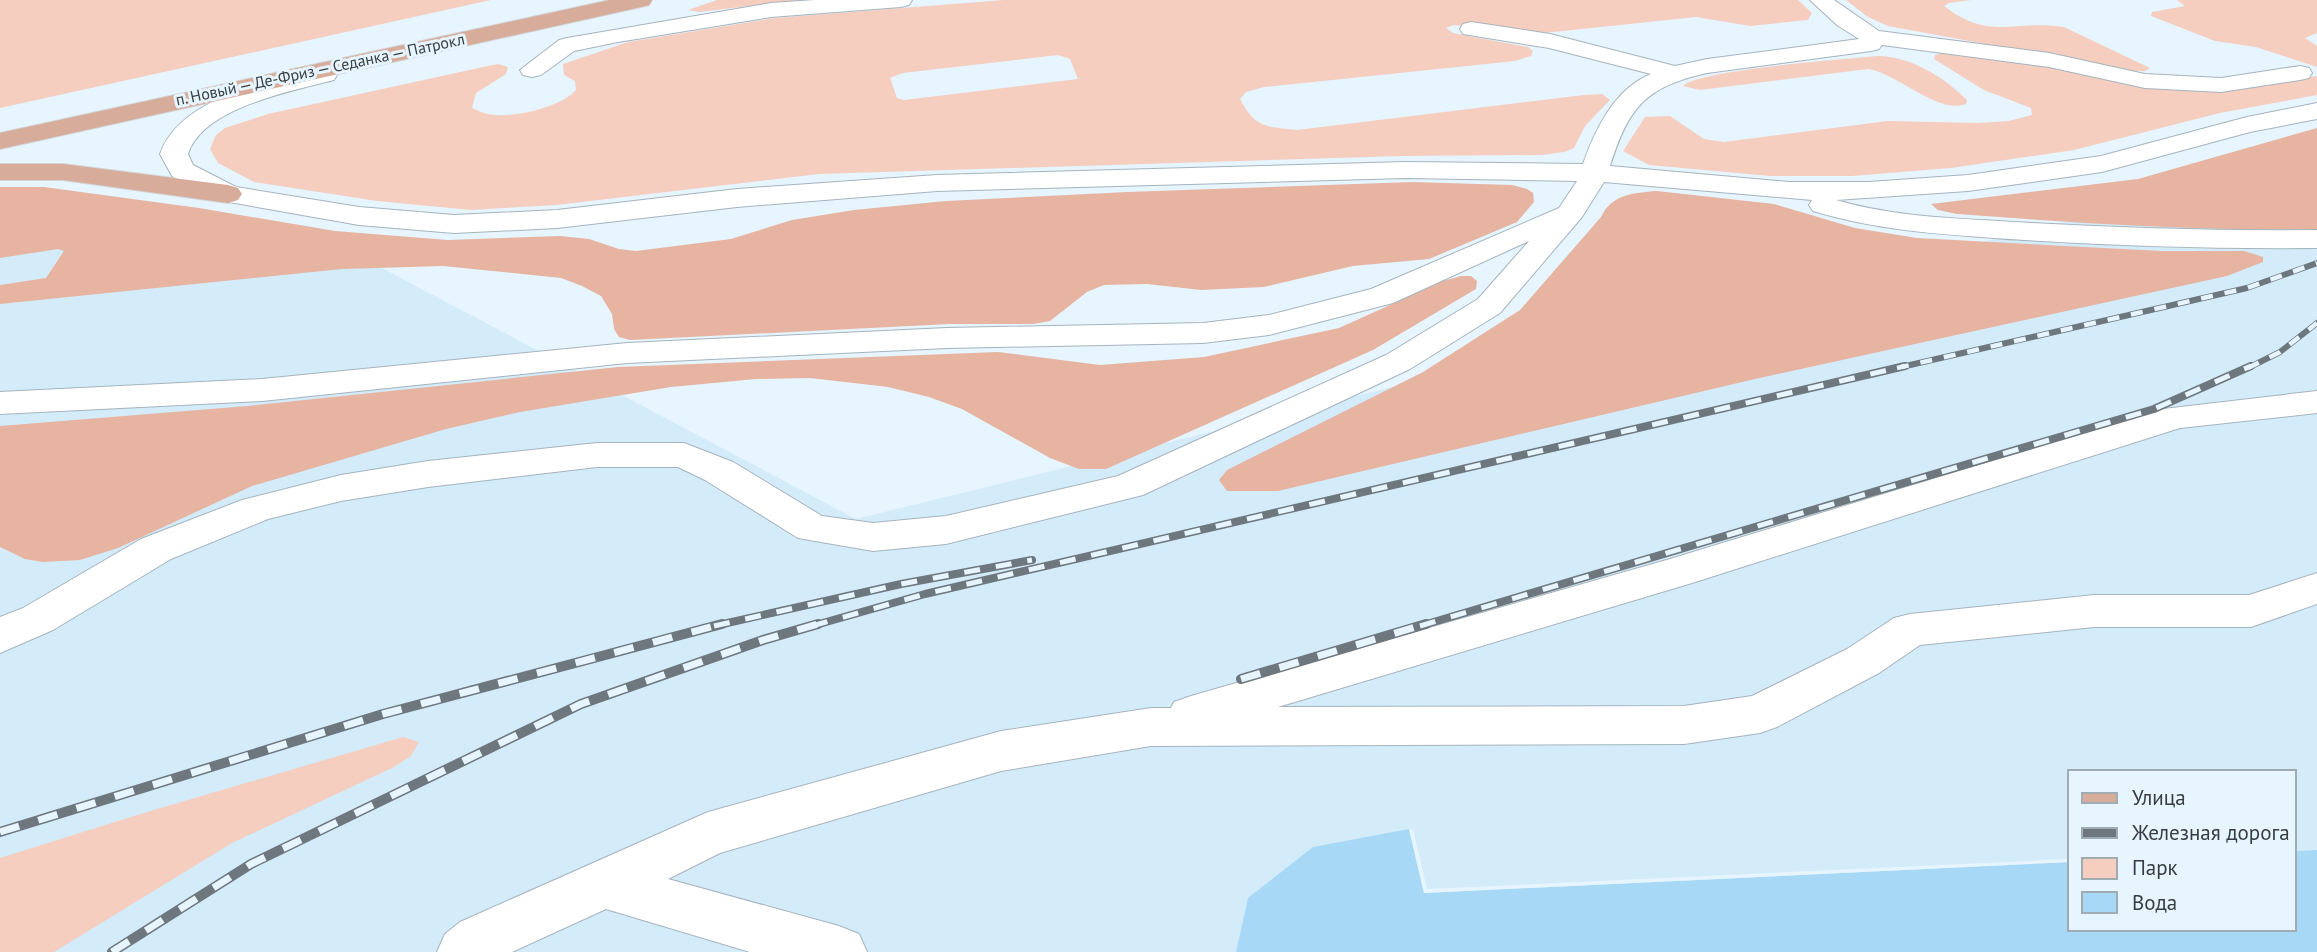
<svg xmlns="http://www.w3.org/2000/svg" width="2317" height="952" viewBox="0 0 2317 952" font-family="'PT Sans',sans-serif">
<style>
.built{fill:#d4ebfa}
.green{fill:#f5cebf;fill-rule:evenodd}
.forest{fill:#e6b4a0}
.water{fill:#a7d8f5}
.pier{fill:#e6f5ff}
.lines{fill:none;stroke-linecap:round;stroke-linejoin:round}
.minor-casing{stroke:#a5b4bd;stroke-width:2}
.major-casing{stroke:#d3d4d5;stroke-width:2}
.minor{fill:#fff;fill-rule:evenodd}
.major{fill:#d7ac9a;fill-rule:evenodd}
.rail-far2-casing{stroke:#6e777d;stroke-width:6}
.rail-far1-casing{stroke:#6e777d;stroke-width:8}
.rail-casing{stroke:#6e777d;stroke-width:10}
.rail-far2{stroke:#e6f5ff;stroke-width:4.5;stroke-dasharray:12;stroke-linecap:butt}
.rail-far1{stroke:#e6f5ff;stroke-width:5;stroke-dasharray:16;stroke-linecap:butt}
.rail{stroke:#e6f5ff;stroke-width:7;stroke-dasharray:20;stroke-linecap:butt}
.labels{text-anchor:middle;dominant-baseline:central;stroke-width:6;stroke-linejoin:round;paint-order:stroke}
.far-street-label{font-size:16px;fill:#373d41;stroke:#e6f5ff}
</style>
<rect width="100%" height="100%" fill="#e6f5ff"/>
<path class="built" d="M 2317,160 L 2317,850 L 2294,851 L 2294,772 L 2070,772 L 2070,862 L 1424,893 L 1409,829 L 1248,898 L 1236,952 L 0,952 L 0,198 L 310,230 L 856,519 Z"/>
<path class="green" d="M 0,0 L 491,0 L 0,108 Z
M 717,0 L 800,0 L 699,12 L 688,10 Z
M 1004,0 L 1798,0 L 1812,13 L 1808,20 L 1750,26 L 1696,17 L 1544,33 L 1454,25 L 1446,28 L 1453,33 L 1528,47 L 1533,51 L 1531,56 L 1515,61 L 1264,87 L 1246,92 L 1240,99 C 1255,128 1267,127 1297,130 L 1584,95 L 1602,94 L 1610,100 L 1585,126 L 1574,148 L 1564,152 L 1542,155 L 1402,156 L 819,174 L 556,205 L 471,210 L 377,201 L 254,182 L 218,163 L 210,149 L 216,135 L 225,128 L 268,114 L 483,67 L 498,64 L 508,67 L 506,74 L 476,93 L 472,108 C 477,110 483,113 488,114 C 511,119 560,108 576,90 L 575,81 L 564,75 L 563,64 L 628,42 L 775,18 ZM 1058,55 L 1070,59 L 1078,79 L 904,100 L 897,98 L 890,78 L 903,73 Z
M 1846,0 L 1971,0 L 1949,3 L 1944,6 C 1990,42 2016,19 2064,27 L 2150,68 L 2145,71 L 2131,71 L 1888,26 L 1868,17 Z
M 2177,0 L 2317,0 L 2317,33 L 2305,38 L 2317,46 L 2317,67 L 2256,47 L 2215,41 L 2151,16 L 2152,12 L 2185,6 Z
M 1943,53 L 1966,54 L 2046,66 L 2137,85 L 2224,91 L 2317,76 L 2317,95 L 2220,113 L 2074,150 L 1951,168 L 1852,176 L 1770,176 L 1649,165 L 1623,151 L 1645,117 L 1670,116 L 1704,139 L 1724,142 L 1888,121 L 1978,123 L 2009,121 L 2032,115 L 2031,108 L 1984,90 L 1934,59 L 1935,55 Z
M 1877,56 C 1910,56 1944,77 1967,100 L 1966,104 C 1938,115 1897,73 1868,69 L 1700,90 L 1683,86 C 1697,70 1846,59 1877,56 Z
M 403,737 L 419,742 L 411,756 L 394,767 L 232,843 L 54,952 L 0,952 L 0,858 L 137,815 Z"/>
<path class="forest" d="M 2317,128 L 2317,229 C 2197,231 2078,223 1957,214 L 1938,210 L 1931,204 L 2138,179 Z
M 1412,182 L 1512,185 L 1527,189 L 1533,193 L 1534,202 L 1517,222 L 1429,259 L 1353,266 L 1264,287 L 1201,290 L 1147,284 L 1104,285 L 1087,292 L 1050,321 L 1033,324 L 949,324 L 630,340 L 619,337 L 614,329 L 612,314 L 601,296 L 582,286 L 561,278 L 443,266 L 342,269 L 0,304 L 0,285 L 46,278 L 64,251 L 58,249 L 0,258 L 0,187 L 44,187 L 199,208 L 335,231 L 448,240 L 560,236 L 589,239 L 619,249 L 636,251 L 731,239 L 792,220 L 854,210 L 946,201 L 1127,192 Z
M 1657,191 L 1774,204 L 1855,228 L 1917,238 L 2161,251 L 2244,251 L 2263,257 L 2263,262 L 2227,276 L 1755,379 L 1278,491 L 1227,491 L 1219,480 L 1227,470 L 1423,372 L 1520,310 L 1601,217 C 1612,194 1633,193 1657,191 Z
M 1461,276 L 1471,276 L 1477,281 L 1476,289 L 1373,350 L 1106,469 L 1079,469 L 1050,458 L 962,409 L 929,397 L 888,387 L 810,378 L 756,379 L 671,387 L 520,412 L 446,429 L 252,486 L 118,548 L 80,560 L 43,562 L 25,559 L 0,547 L 0,426 L 248,406 L 618,367 L 998,352 L 1100,365 L 1204,357 L 1339,328 L 1443,281 Z"/>
<path class="water" d="M 1409,829 L 1424,893 L 2070,862 L 2070,929 L 2294,929 L 2294,851 L 2317,850 L 2317,952 L 1236,952 L 1248,898 L 1313,847 Z"/>
<path class="pier" d="M 1409,829 L 1413,829 L 1427,889 L 2070,859 L 2070,862 L 1424,893 Z"/>
<g class="lines">
<g class="minor-casing">
<path id="minor" d="M 815,0 L 912,0 L 909,5 L 901,7 L 771,17 L 618,42 L 574,51 L 541,75 L 532,77 L 523,75 L 520,70 L 559,40 L 567,38 L 771,3 Z
M 1810,0 L 1834,0 L 1879,31 L 2049,53 L 2145,74 L 2221,78 L 2300,66 L 2309,68 L 2312,73 L 2309,78 L 2300,80 L 2221,92 L 2145,88 L 2049,67 L 1882,45 L 1879,49 L 1871,51 L 1707,73 C 1645,87 1629,107 1610,166 L 1789,182 L 1869,182 L 1968,175 L 2101,156 L 2247,117 L 2317,103 L 2317,119 L 2250,132 L 2102,172 L 1968,191 L 1836,200 C 1894,217 1954,218 2014,222 C 2115,228 2216,231 2317,230 L 2317,248 C 2219,249 2121,246 2024,240 C 1952,235 1882,232 1813,211 L 1809,205 L 1812,200 L 1604,182 L 1582,217 L 1500,313 L 1410,369 L 1143,495 L 946,544 L 873,551 L 798,538 L 705,480 L 678,467 L 597,467 L 428,487 L 341,501 L 268,519 L 171,559 L 53,630 L 0,653 L 0,617 L 23,608 L 141,539 L 242,500 L 341,475 L 428,461 L 597,443 L 684,443 L 733,462 L 822,516 L 873,523 L 946,516 L 1118,476 L 1386,355 L 1478,299 L 1529,241 L 1393,303 L 1269,335 L 1203,343 L 947,348 L 627,363 L 262,401 L 0,414 L 0,392 L 262,379 L 627,343 L 947,328 L 1203,323 L 1269,315 L 1371,289 L 1559,208 L 1577,181 L 1405,178 L 937,191 L 737,207 L 557,228 L 454,233 L 359,225 L 218,200 L 172,176 L 160,154 C 180,96 272,81 325,68 L 334,70 L 337,75 L 334,80 C 291,91 202,108 188,154 L 193,165 L 236,187 L 359,207 L 454,215 L 557,210 L 737,189 L 937,175 L 1405,162 L 1583,164 C 1595,130 1614,89 1651,74 L 1549,48 L 1463,34 L 1460,29 L 1463,24 L 1471,22 L 1550,34 L 1675,66 L 1707,59 L 1859,39 L 1837,25 Z
M 2317,391 L 2317,413 L 2180,428 L 1692,583 L 1278,707 L 1684,706 L 1752,696 L 1847,649 L 1894,618 L 1910,614 L 2094,595 L 2249,595 L 2317,573 L 2317,604 L 2251,627 L 2094,627 L 1920,645 L 1879,673 L 1777,727 L 1760,733 L 1684,744 L 1151,746 L 1001,771 L 720,853 L 668,879 L 839,926 L 859,934 L 867,952 L 750,952 L 606,909 L 512,952 L 437,952 L 445,934 L 460,922 L 708,812 L 1001,731 L 1151,708 L 1171,708 L 1174,702 L 1191,696 L 1670,559 L 2163,409 Z"/>
</g>
<g class="major-casing">
<path id="major" d="M 610,0 L 652,0 L 649,5 L 641,7 L 0,149 L 0,133 Z
M 0,164 L 63,164 L 228,185 L 238,188 L 242,194 L 238,200 L 228,203 L 63,180 L 0,180 Z"/>
</g>
<use href="#minor" class="minor"/>
<use href="#major" class="major"/>
<g class="rail-far2-casing">
<path id="rail-far2" d="M 1897,368 L 2247,288 L 2317,263
M 2248,368 L 2280,352 L 2317,323"/>
</g>
<g class="rail-far1-casing">
<path id="rail-far1" d="M 714,626 L 901,584 L 1032,560
M 812,626 L 925,594 L 1905,366
M 1420,626 L 2154,409 L 2251,366"/>
</g>
<g class="rail-casing">
<path id="rail" d="M 1241,679 L 1426,624
M 0,832 L 383,714 L 722,624
M 112,952 L 251,864 L 581,704 L 763,640 L 818,624"/>
</g>
<use href="#rail-far2" class="rail-far2"/>
<use href="#rail-far1" class="rail-far1"/>
<use href="#rail" class="rail"/>
</g>
<g class="labels">
<g class="far-street-label">
<text transform="translate(320 69) rotate(-12)">п. Новый — Де-Фриз — Седанка — Патрокл</text>
</g>
</g>
<rect x="2068" y="770" width="228" height="161" fill="#e6f5ff" stroke="#a0abb3" stroke-width="2"/>
<rect x="2082" y="793" width="35" height="10" fill="#d7ac9a" stroke="#a0abb3" stroke-width="2"/>
<text x="2132" y="805" font-size="21" fill="#373d41">Улица</text>
<rect x="2082" y="828" width="35" height="10" fill="#6e777d" stroke="#a0abb3" stroke-width="2"/>
<text x="2132" y="840" font-size="21" fill="#373d41">Железная дорога</text>
<rect x="2082" y="858" width="35" height="21" fill="#f5cebf" stroke="#a0abb3" stroke-width="2"/>
<text x="2132" y="875" font-size="21" fill="#373d41">Парк</text>
<rect x="2082" y="892" width="35" height="21" fill="#a7d8f5" stroke="#a0abb3" stroke-width="2"/>
<text x="2132" y="910" font-size="21" fill="#373d41">Вода</text>
</svg>
